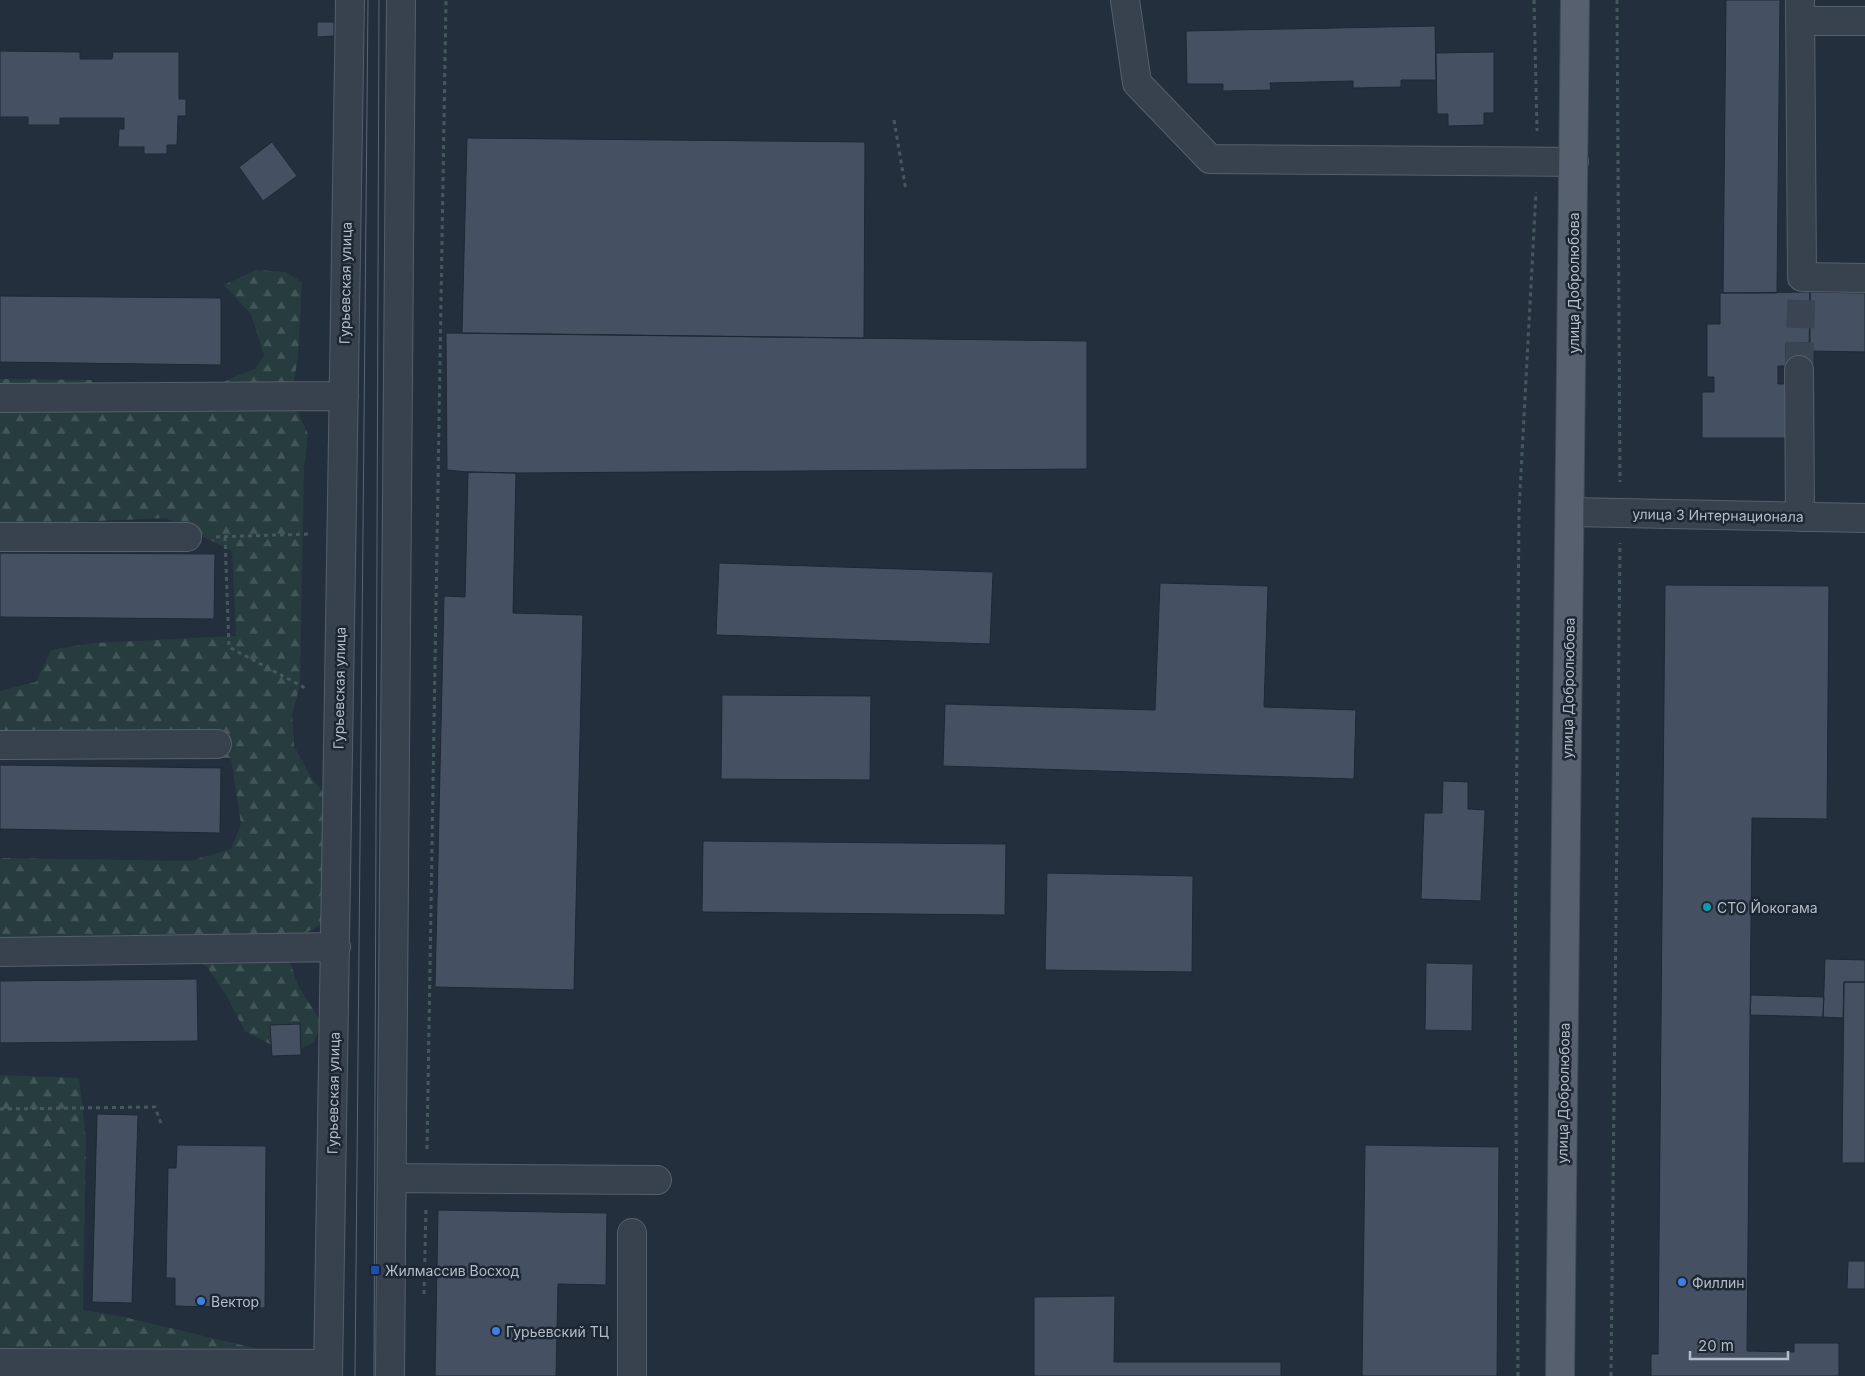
<svg xmlns="http://www.w3.org/2000/svg" width="1865" height="1376" viewBox="0 0 1865 1376" font-family="Inter,sans-serif">
<style>
.forest{fill:url(#forest-firs)}
.building{fill:#455162;stroke:#1f2835}
.lines{fill:none;stroke-linecap:round;stroke-linejoin:round}
.minor-tunnel{stroke:#3a4453;stroke-width:28;stroke-dasharray:28 14;stroke-linecap:butt}
.minor-casing{stroke:#565f6c;stroke-width:30}
.major-casing{stroke:#414a57;stroke-width:30}
.path{stroke:#44595c;stroke-width:3;stroke-dasharray:4 4;stroke-linecap:butt}
.minor{stroke:#38414e;stroke-width:28}
.major{stroke:#56606e;stroke-width:28}
.tram{stroke:#5a6575;stroke-width:1}
.culture-dot{fill:#0f9aa8;stroke:#1d2633;stroke-width:2}
.transit-dot{fill:#1a4fb4;stroke:#1d2633;stroke-width:2}
.shop-dot{fill:#3f7fe0;stroke:#1d2633;stroke-width:2}
.labels{text-anchor:middle;dominant-baseline:central;stroke-width:5;stroke-linejoin:round;paint-order:stroke}
.street-label{font-size:14px;fill:#b4bcc9;stroke:#1d2633}
.poi-label{font-size:14px;fill:#b4bcc9;stroke:#1d2633;text-anchor:start}
</style>
<defs>
<pattern id="forest-firs" width="22" height="20" patternUnits="userSpaceOnUse" patternTransform="scale(1.25)"><rect width="22" height="20" fill="#263c3f"/><path d="M5 1l3.5 6h-7zM16 11l3.5 6h-7z" fill="#435659"/></pattern>
</defs>
<rect width="100%" height="100%" fill="#242f3e"/>
<path class="forest" d="M 256,270 L 285,272 L 302,282 L 298,357 L 291,398 L 308,434 L 304,468 L 300,684 L 292,715 L 294,746 L 311,777 L 328,799 L 330,920 L 284,944 L 298,986 L 322,1023 L 313,1043 L 289,1054 L 245,1031 L 226,995 L 207,967 L 189,957 L 0,967 L 0,858 L 190,861 L 231,849 L 241,824 L 231,758 L 0,755 L 0,691 L 36,682 L 51,650 L 93,643 L 236,636 L 232,551 L 166,518 L 0,525 L 0,379 L 91,380 L 123,405 L 172,412 L 201,394 L 234,377 L 255,369 L 264,355 L 251,314 L 224,285 Z
M 0,1075 L 79,1078 L 86,1139 L 83,1310 L 124,1317 L 287,1356 L 0,1363 Z"/>
<path class="building" d="M 1726,0 L 1780,0 L 1777,293 L 1723,293 Z
M 317,22 L 334,22 L 334,36 L 317,37 Z
M 1435,26 L 1436,80 L 1401,80 L 1401,87 L 1353,88 L 1353,81 L 1270,83 L 1271,90 L 1223,91 L 1223,84 L 1187,84 L 1186,31 Z
M 0,51 L 80,52 L 80,59 L 112,59 L 113,52 L 179,52 L 179,99 L 186,99 L 186,116 L 178,116 L 177,145 L 167,145 L 167,154 L 144,154 L 144,147 L 118,147 L 119,129 L 124,129 L 124,118 L 60,118 L 60,125 L 28,125 L 28,117 L 0,117 Z
M 1494,52 L 1494,113 L 1484,113 L 1484,125 L 1448,126 L 1448,114 L 1437,114 L 1436,53 Z
M 467,138 L 865,142 L 864,338 L 462,333 Z
M 272,142 L 297,176 L 263,201 L 239,167 Z
M 1810,292 L 1865,293 L 1865,352 L 1809,351 Z
M 1810,292 L 1810,343 L 1786,343 L 1786,366 L 1778,366 L 1778,384 L 1788,384 L 1787,438 L 1702,438 L 1702,392 L 1714,392 L 1714,377 L 1707,377 L 1707,324 L 1720,324 L 1720,293 Z
M 0,296 L 221,298 L 221,365 L 0,362 Z
M 446,333 L 1087,341 L 1087,469 L 516,473 L 468,472 L 447,470 Z
M 468,472 L 516,473 L 513,613 L 583,615 L 574,990 L 435,987 L 444,596 L 465,597 Z
M 0,553 L 215,554 L 214,619 L 0,617 Z
M 719,563 L 993,572 L 990,644 L 716,635 Z
M 1160,583 L 1268,586 L 1264,707 L 1356,710 L 1354,779 L 943,766 L 945,704 L 1155,710 Z
M 1665,585 L 1829,586 L 1827,819 L 1752,818 L 1747,1351 L 1794,1352 L 1794,1343 L 1839,1343 L 1839,1376 L 1651,1376 L 1651,1354 L 1658,1354 Z
M 722,695 L 871,696 L 870,780 L 721,779 Z
M 0,765 L 221,768 L 220,833 L 0,829 Z
M 1443,781 L 1468,782 L 1468,809 L 1485,810 L 1481,901 L 1421,899 L 1424,813 L 1442,813 Z
M 703,841 L 1006,844 L 1005,915 L 702,912 Z
M 1047,873 L 1193,876 L 1192,972 L 1045,970 Z
M 1825,959 L 1865,960 L 1865,982 L 1844,982 L 1843,1018 L 1823,1017 Z
M 1426,963 L 1473,964 L 1472,1031 L 1425,1030 Z
M 197,979 L 198,1041 L 0,1043 L 0,981 Z
M 1844,982 L 1865,982 L 1865,1163 L 1842,1163 Z
M 1751,995 L 1824,997 L 1823,1017 L 1750,1015 Z
M 300,1024 L 301,1055 L 272,1056 L 270,1025 Z
M 97,1114 L 138,1115 L 132,1303 L 92,1302 Z
M 177,1145 L 266,1146 L 265,1308 L 175,1306 L 175,1278 L 166,1278 L 168,1168 L 176,1168 Z
M 1365,1145 L 1499,1147 L 1497,1376 L 1362,1376 Z
M 438,1210 L 607,1213 L 606,1285 L 558,1284 L 556,1376 L 435,1376 Z
M 1848,1261 L 1865,1261 L 1865,1289 L 1847,1289 Z
M 1115,1296 L 1114,1362 L 1281,1362 L 1281,1376 L 1034,1376 L 1034,1297 Z"/>
<g class="lines">
<path class="minor-tunnel" d="M 1799,370 L 1802,277"/>
<g class="minor-casing">
<path id="minor" d="M 1125,0 L 1137,83 L 1210,159 L 1574,162
M 1800,0 L 1802,277 L 1865,278
M 1800,21 L 1865,21
M 1799,370 L 1800,517
M 0,398 L 344,396
M 1571,512 L 1865,518
M 0,537 L 187,537
M 0,745 L 217,744
M 0,952 L 336,947
M 392,1178 L 657,1180
M 0,1363 L 328,1364
M 328,1376 L 350,0
M 390,1376 L 401,0
M 632,1376 L 632,1233"/>
</g>
<g class="major-casing">
<path id="major" d="M 1560,1376 L 1575,0"/>
</g>
<path class="path" d="M 1534,0 L 1537,131
M 1617,0 L 1620,482
M 894,120 L 906,191
M 216,537 L 308,534
M 225,537 L 229,647 L 307,689
M 0,1109 L 155,1107 L 162,1126
M 427,1149 L 446,0
M 424,1294 L 426,1208
M 1518,1376 L 1515,976 L 1519,510 L 1536,192
M 1611,1376 L 1620,543"/>
<use href="#minor" class="minor"/>
<use href="#major" class="major"/>
<path class="tram" d="M 355,1376 L 368,0
M 374,1376 L 379,0"/>
</g>
<circle class="culture-dot" cx="1707" cy="907" r="5"/>
<rect class="transit-dot" x="370" y="1265" width="10" height="10" rx="2.5"/>
<g class="shop-dot">
<circle cx="1682" cy="1282" r="5"/>
<circle cx="201" cy="1301" r="5"/>
<circle cx="496" cy="1331" r="5"/>
</g>
<g class="labels">
<g class="street-label">
<text transform="translate(345 283) rotate(-89)">Гурьевская улица</text>
<text transform="translate(1573 283) rotate(-90)">улица Добролюбова</text>
<text transform="translate(1718 515) rotate(1)">улица 3 Интернационала</text>
<text transform="translate(339 688) rotate(-89)">Гурьевская улица</text>
<text transform="translate(1568 688) rotate(-89)">улица Добролюбова</text>
<text transform="translate(333 1093) rotate(-89)">Гурьевская улица</text>
<text transform="translate(1563 1093) rotate(-89)">улица Добролюбова</text>
</g>
<g class="poi-label">
<text x="1717" y="907">СТО Йокогама</text>
<text x="385" y="1270">Жилмассив Восход</text>
<text x="1692" y="1282">Филлин</text>
<text x="211" y="1301">Вектор</text>
<text x="506" y="1331">Гурьевский ТЦ</text>
</g>
</g>
<path d="M1690 1351v8h98v-8" fill="none" stroke="#b4bcc9" stroke-width="2.5"/>
<text x="1698" y="1351" font-size="15" fill="#b4bcc9" stroke="#1d2633" stroke-width="4" paint-order="stroke">20 m</text>
</svg>
